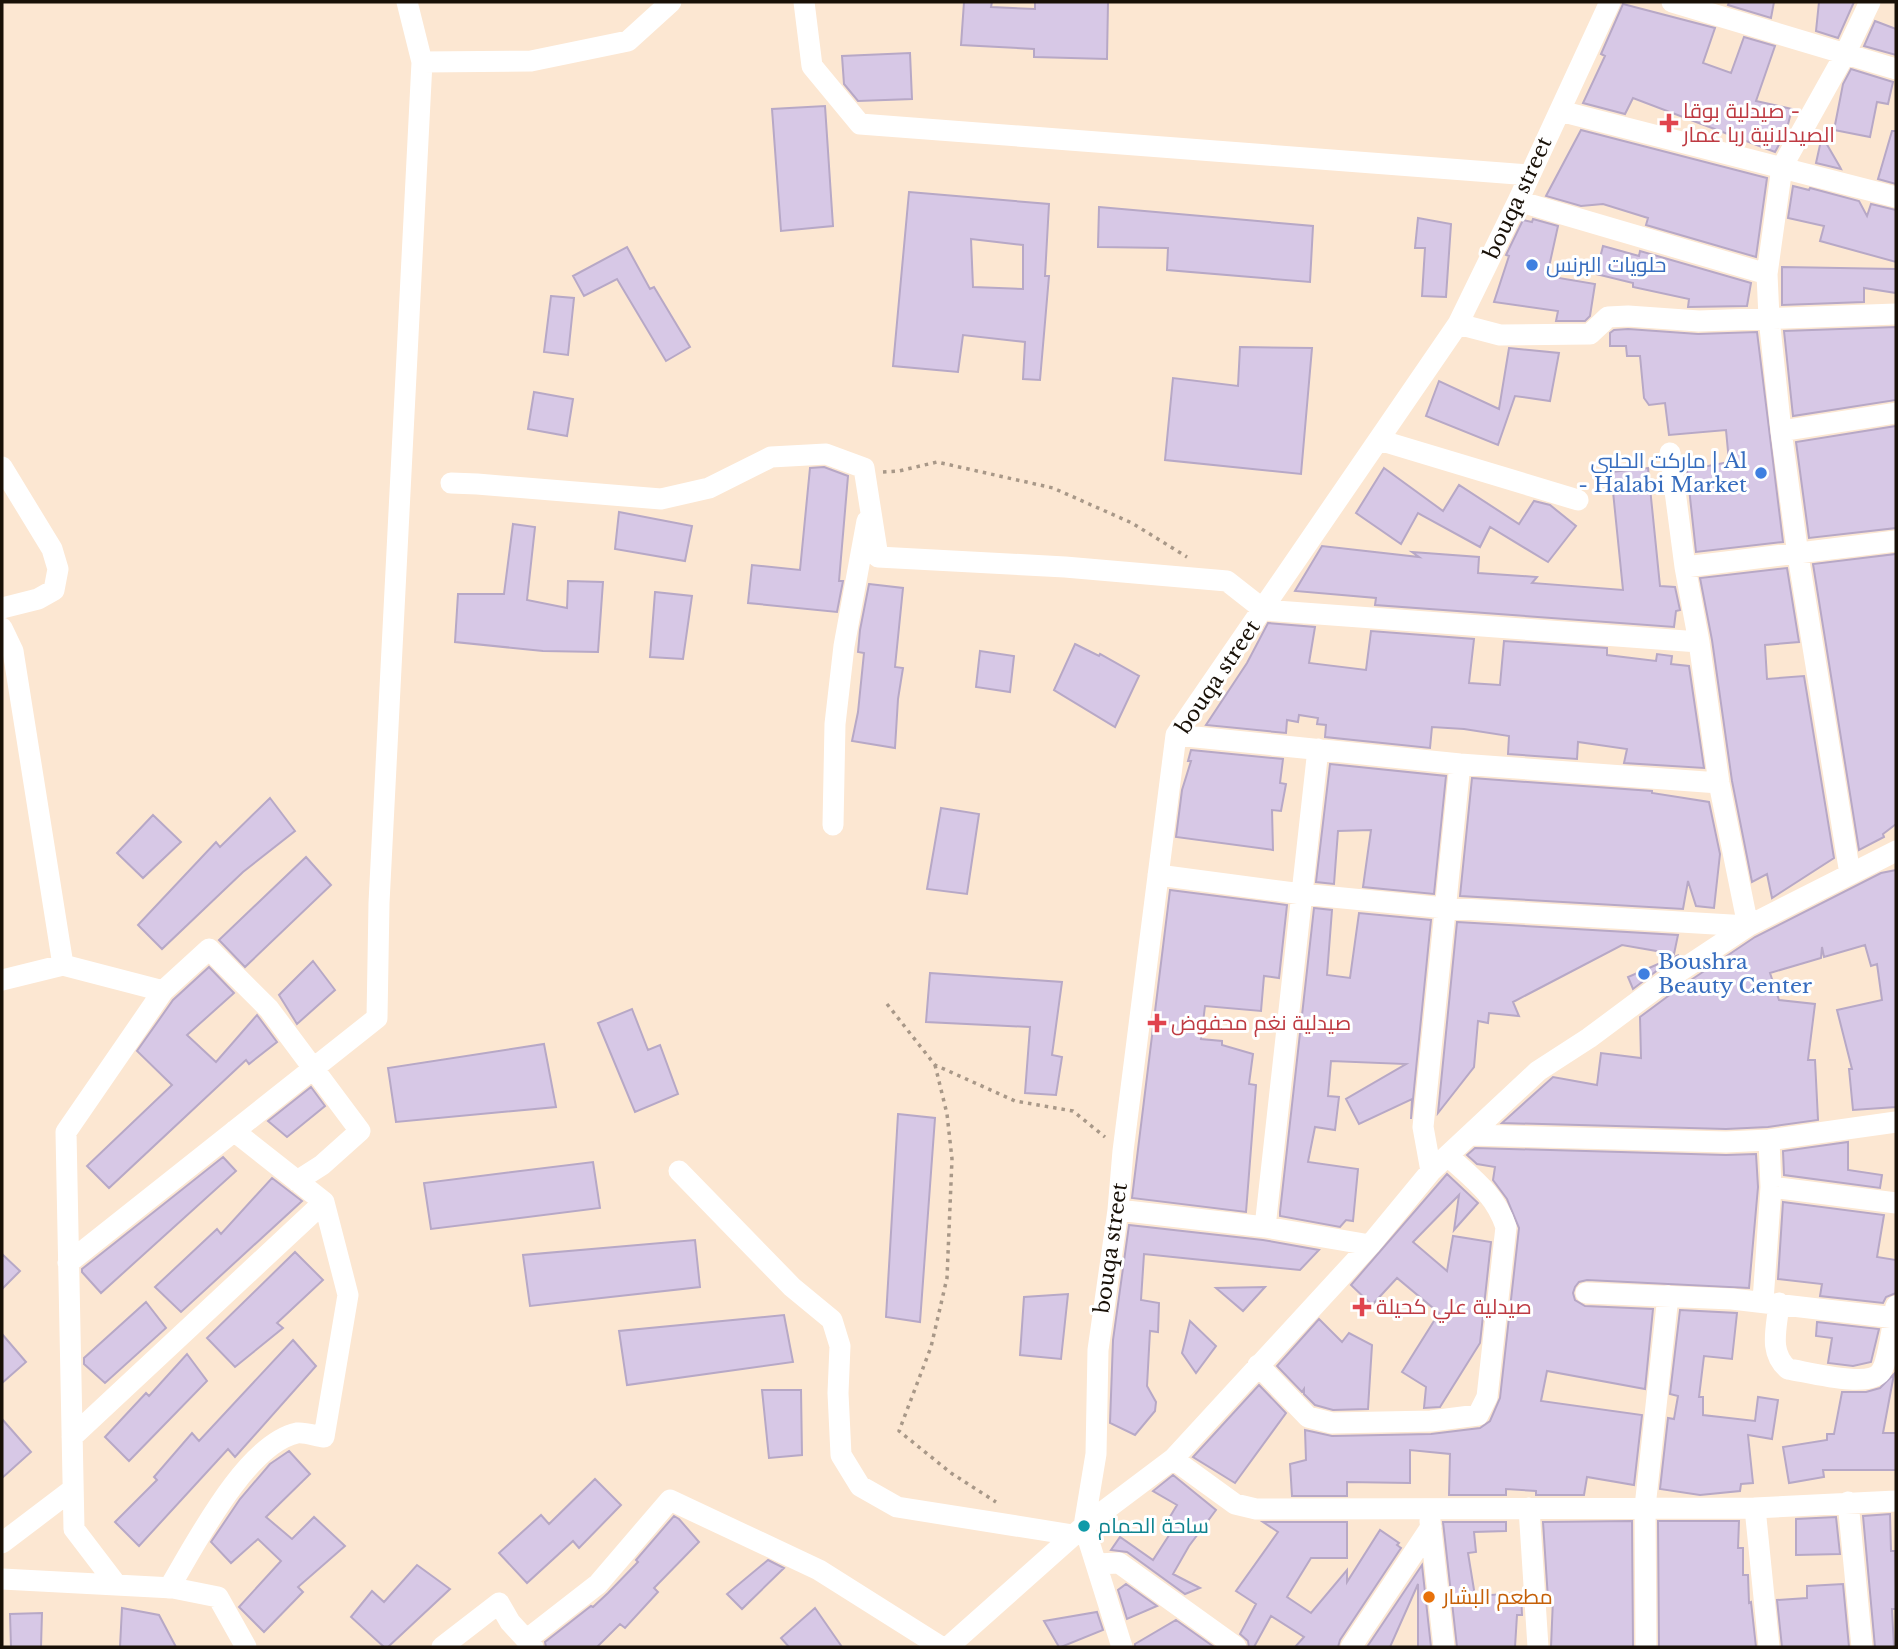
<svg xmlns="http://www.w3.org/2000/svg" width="1898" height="1649" viewBox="0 0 1898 1649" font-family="'Libre Baskerville',Cairo,serif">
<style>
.building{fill:#d7c8e6;stroke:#b7a8c6;stroke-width:2;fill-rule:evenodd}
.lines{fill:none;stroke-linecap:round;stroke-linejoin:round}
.path{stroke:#a89888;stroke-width:3.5;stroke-dasharray:3.5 5;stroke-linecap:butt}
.minor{stroke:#fff;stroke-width:21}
.health-dot{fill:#e0444e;stroke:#fff;stroke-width:2.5}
.shop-dot{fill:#3f7fe0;stroke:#fff;stroke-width:2.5}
.culture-dot{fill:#0f9aa8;stroke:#fff;stroke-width:2.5}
.food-dot{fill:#e8710a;stroke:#fff;stroke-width:2.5}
.labels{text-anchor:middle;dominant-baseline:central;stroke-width:6;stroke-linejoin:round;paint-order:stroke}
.health-label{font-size:21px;fill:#be3a42;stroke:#fff;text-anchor:start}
.street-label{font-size:21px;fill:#181007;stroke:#fff}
.shop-label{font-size:21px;fill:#366cbe;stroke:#fff;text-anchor:start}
.culture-label{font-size:21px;fill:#0d838f;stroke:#fff;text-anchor:start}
.food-label{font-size:21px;fill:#c56008;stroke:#fff;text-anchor:start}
</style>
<rect width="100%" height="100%" fill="#fce7d2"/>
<path class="building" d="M 964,2 L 992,2 L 991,7 L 1035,9 L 1035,2 L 1108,2 L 1107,59 L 1034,57 L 1034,49 L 961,45 Z
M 1729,2 L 1774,2 L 1771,18 L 1728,5 Z
M 1819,2 L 1854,2 L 1838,38 L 1816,31 Z
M 1623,4 L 1715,28 L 1703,63 L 1731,73 L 1744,37 L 1775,46 L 1756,101 L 1792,109 L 1786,132 L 1775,152 L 1633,98 L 1625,114 L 1583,103 L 1605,56 L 1601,54 Z
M 1875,21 L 1896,29 L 1896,55 L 1864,46 Z
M 910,53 L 912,99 L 858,101 L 844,84 L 842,56 Z
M 1851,69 L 1893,82 L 1888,104 L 1877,102 L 1870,137 L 1834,130 L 1843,84 Z
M 825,106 L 833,226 L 781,231 L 772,109 Z
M 1581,130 L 1767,178 L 1756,257 L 1646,225 L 1648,218 L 1603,204 L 1581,206 L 1546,196 Z
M 1892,131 L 1896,131 L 1896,184 L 1878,179 Z
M 1822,136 L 1840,167 L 1841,169 L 1816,163 Z
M 1793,186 L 1809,190 L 1810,188 L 1859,201 L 1867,216 L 1871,204 L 1896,210 L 1896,262 L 1820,241 L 1824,226 L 1788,218 Z
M 909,192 L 1049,204 L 1045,276 L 1049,276 L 1040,380 L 1023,379 L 1025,342 L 963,335 L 958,372 L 893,366 ZM 971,239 L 1023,245 L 1023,289 L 973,287 Z
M 1099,207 L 1313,226 L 1310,282 L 1167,270 L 1168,248 L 1098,247 Z
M 1418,218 L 1451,224 L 1446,297 L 1422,296 L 1425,248 L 1415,248 Z
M 1533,219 L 1558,226 L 1547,276 L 1595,284 L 1590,316 L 1585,321 L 1556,321 L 1558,311 L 1494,302 L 1509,256 L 1506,255 L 1523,220 L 1532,222 Z
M 1603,246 L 1639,256 L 1640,251 L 1751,283 L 1747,306 L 1688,307 L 1689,299 L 1633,287 L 1633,283 L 1596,274 Z
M 627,247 L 650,289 L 654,287 L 690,347 L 666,361 L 617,279 L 584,296 L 573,276 Z
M 1782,267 L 1896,269 L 1896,293 L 1864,288 L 1864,302 L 1782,305 Z
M 551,296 L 574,298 L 568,355 L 544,352 Z
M 1896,327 L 1896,400 L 1793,416 L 1784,331 Z
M 1628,329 L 1698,334 L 1757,332 L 1783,542 L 1696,552 L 1687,470 L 1729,462 L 1726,430 L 1669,435 L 1665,403 L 1649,405 L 1644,398 L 1640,356 L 1627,356 L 1626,346 L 1610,346 L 1610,333 L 1614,330 Z
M 1240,347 L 1312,348 L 1301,474 L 1165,460 L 1173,378 L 1238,386 Z
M 1509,348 L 1559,353 L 1550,401 L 1515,396 L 1498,445 L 1426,416 L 1439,381 L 1499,409 Z
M 534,392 L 573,399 L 567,436 L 528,429 Z
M 1896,426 L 1896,528 L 1809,538 L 1796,442 Z
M 824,467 L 848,476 L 839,581 L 843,581 L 837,612 L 748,603 L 752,565 L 800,570 L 810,468 Z
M 1384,468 L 1443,511 L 1459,485 L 1519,524 L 1534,501 L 1550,505 L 1576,526 L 1548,562 L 1490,527 L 1480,547 L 1418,513 L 1401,544 L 1356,513 Z
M 1648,468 L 1660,586 L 1675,587 L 1680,610 L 1676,611 L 1674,627 L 1375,605 L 1376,598 L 1295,591 L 1322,546 L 1419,557 L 1412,552 L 1479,557 L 1478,573 L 1537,577 L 1532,583 L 1623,590 L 1611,472 Z
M 619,512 L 692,526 L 685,561 L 615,549 Z
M 513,524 L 535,527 L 527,600 L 567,608 L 568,581 L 603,582 L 598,652 L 543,651 L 455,642 L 458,594 L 504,594 Z
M 1896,554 L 1896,824 L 1883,834 L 1884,837 L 1859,850 L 1813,564 Z
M 1787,568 L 1799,642 L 1765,645 L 1767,679 L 1804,676 L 1834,858 L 1772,898 L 1767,874 L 1752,882 L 1732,781 L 1712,640 L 1700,578 Z
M 869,584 L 903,588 L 895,667 L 903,668 L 898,699 L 895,748 L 852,741 L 858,712 L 864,653 L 858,652 L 860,630 Z
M 655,592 L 692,596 L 683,659 L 650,657 Z
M 1268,623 L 1315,627 L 1309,663 L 1366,670 L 1371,631 L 1474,639 L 1469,683 L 1500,685 L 1504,641 L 1607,648 L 1607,655 L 1656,661 L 1657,654 L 1672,656 L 1671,664 L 1689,666 L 1704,768 L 1624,763 L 1627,749 L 1578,742 L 1577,759 L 1508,754 L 1509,736 L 1464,729 L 1432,727 L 1430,748 L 1325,737 L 1326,725 L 1317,724 L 1318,718 L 1299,715 L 1298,722 L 1287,720 L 1286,733 L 1206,725 L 1247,663 Z
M 1075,644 L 1099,656 L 1100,654 L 1139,676 L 1115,727 L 1054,690 Z
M 980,651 L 1014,656 L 1010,692 L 976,687 Z
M 1191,750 L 1283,759 L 1280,783 L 1286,784 L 1281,811 L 1272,810 L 1273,850 L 1176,837 L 1182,790 L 1191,761 L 1188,761 Z
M 1330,764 L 1446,776 L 1434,894 L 1363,887 L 1371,830 L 1338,831 L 1334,884 L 1316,882 Z
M 1472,778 L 1652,791 L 1652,793 L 1709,802 L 1720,854 L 1714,908 L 1696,906 L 1688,881 L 1683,909 L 1460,896 Z
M 270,798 L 295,831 L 243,872 L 162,949 L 138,925 L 216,842 L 220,847 Z
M 941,808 L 979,814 L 967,894 L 927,889 Z
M 153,815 L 181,842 L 143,878 L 117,853 Z
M 306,857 L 331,885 L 245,967 L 219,940 Z
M 1896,870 L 1896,1107 L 1853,1110 L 1849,1069 L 1852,1069 L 1837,1010 L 1882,1000 L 1877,964 L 1871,966 L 1865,945 L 1824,957 L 1822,947 L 1821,958 L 1770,973 L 1779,1000 L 1815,1004 L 1808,1060 L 1815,1060 L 1818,1120 L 1768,1127 L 1726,1129 L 1502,1123 L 1553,1077 L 1597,1085 L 1601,1053 L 1641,1058 L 1640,1017 L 1679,988 L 1755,937 L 1881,873 Z
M 1170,890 L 1287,905 L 1279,978 L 1264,976 L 1261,1011 L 1205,1006 L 1201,1039 L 1222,1041 L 1222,1045 L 1253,1054 L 1249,1084 L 1256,1085 L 1246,1212 L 1132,1198 Z
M 1314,908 L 1332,910 L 1327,975 L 1350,978 L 1359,913 L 1431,920 L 1411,1119 L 1412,1099 L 1359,1124 L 1346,1099 L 1406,1064 L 1331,1061 L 1328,1096 L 1339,1097 L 1335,1130 L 1315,1127 L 1308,1162 L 1358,1169 L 1353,1221 L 1346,1220 L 1340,1227 L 1280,1216 L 1280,1212 Z
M 1457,922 L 1678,935 L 1674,954 L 1622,945 L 1513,1002 L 1519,1016 L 1489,1013 L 1488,1023 L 1478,1021 L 1474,1067 L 1438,1113 Z
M 1679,955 L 1663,966 L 1633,989 L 1628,977 Z
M 313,961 L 335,990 L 297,1024 L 279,995 Z
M 209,967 L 234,993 L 187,1035 L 216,1062 L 257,1015 L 277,1042 L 249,1064 L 246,1060 L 109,1188 L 87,1166 L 172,1085 L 137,1051 L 173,1000 Z
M 930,973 L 1062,982 L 1052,1055 L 1062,1057 L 1056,1095 L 1025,1093 L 1030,1027 L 926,1022 Z
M 632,1009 L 648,1050 L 660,1045 L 678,1094 L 635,1112 L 598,1023 Z
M 544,1044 L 556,1107 L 396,1122 L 388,1068 Z
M 311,1087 L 325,1106 L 287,1137 L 268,1121 Z
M 898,1114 L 935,1118 L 920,1322 L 886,1317 Z
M 1848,1142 L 1848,1170 L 1882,1175 L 1880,1188 L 1784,1175 L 1783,1151 Z
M 1475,1148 L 1726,1155 L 1756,1154 L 1758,1187 L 1749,1288 L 1587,1280 L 1579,1282 L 1575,1287 L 1573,1293 L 1575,1300 L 1585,1306 L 1653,1309 L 1645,1389 L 1547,1371 L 1541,1401 L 1642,1415 L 1634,1485 L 1587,1477 L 1584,1495 L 1536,1495 L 1536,1491 L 1506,1489 L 1506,1495 L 1449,1495 L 1450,1454 L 1410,1450 L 1410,1483 L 1347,1482 L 1347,1496 L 1292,1496 L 1290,1464 L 1306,1460 L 1305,1430 L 1332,1436 L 1431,1434 L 1480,1428 L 1490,1421 L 1500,1398 L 1519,1228 L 1507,1199 L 1493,1180 L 1495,1167 L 1477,1164 L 1467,1155 Z
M 223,1157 L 236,1171 L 101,1293 L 82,1272 L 82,1269 Z
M 593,1162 L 600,1208 L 431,1229 L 424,1183 Z
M 1447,1174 L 1478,1203 L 1454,1230 L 1459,1195 L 1413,1242 L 1447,1271 L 1453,1236 L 1491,1242 L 1480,1343 L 1440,1407 L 1424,1408 L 1426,1387 L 1402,1372 L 1439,1313 L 1397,1278 L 1372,1305 L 1351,1285 Z
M 272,1178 L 302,1201 L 181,1312 L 155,1287 L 217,1229 L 221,1234 Z
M 1783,1202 L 1884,1215 L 1877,1257 L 1896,1260 L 1896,1293 L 1886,1297 L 1883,1303 L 1820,1296 L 1822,1284 L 1778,1279 Z
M 1129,1225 L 1263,1240 L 1319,1250 L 1300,1270 L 1144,1254 L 1141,1300 L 1159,1303 L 1158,1332 L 1150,1331 L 1147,1386 L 1156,1402 L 1155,1411 L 1135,1435 L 1110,1423 L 1113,1340 Z
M 695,1240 L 700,1287 L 530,1306 L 523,1255 Z
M 295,1252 L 323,1280 L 277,1323 L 283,1328 L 235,1367 L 207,1338 Z
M 2,1254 L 20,1271 L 2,1289 Z
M 1265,1287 L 1243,1311 L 1216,1288 Z
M 1068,1294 L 1061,1359 L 1020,1355 L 1024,1297 Z
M 146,1302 L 166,1328 L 105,1383 L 84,1364 L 84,1358 Z
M 1680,1310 L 1737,1313 L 1732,1359 L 1704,1356 L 1699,1397 L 1703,1397 L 1703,1415 L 1755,1421 L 1758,1397 L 1778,1400 L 1772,1439 L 1748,1435 L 1753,1483 L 1741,1484 L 1740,1491 L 1700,1495 L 1660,1489 L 1668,1418 L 1674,1419 L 1678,1396 L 1670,1394 Z
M 784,1315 L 793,1362 L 627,1385 L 619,1331 Z
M 1319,1319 L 1342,1342 L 1349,1333 L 1372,1345 L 1368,1409 L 1333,1410 L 1315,1405 L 1304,1394 L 1304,1389 L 1302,1392 L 1277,1366 Z
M 1190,1321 L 1216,1346 L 1196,1373 L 1182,1353 Z
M 1817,1322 L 1879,1329 L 1871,1362 L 1853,1366 L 1828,1363 L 1832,1338 L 1816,1336 Z
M 2,1334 L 26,1362 L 2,1383 Z
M 293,1340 L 316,1366 L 235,1457 L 228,1449 L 139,1546 L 115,1522 L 157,1480 L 154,1477 L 192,1433 L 199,1441 Z
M 187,1354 L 207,1381 L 129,1461 L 105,1437 L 146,1393 L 149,1396 Z
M 1894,1374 L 1883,1433 L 1896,1433 L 1896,1470 L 1823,1470 L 1824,1477 L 1789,1483 L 1783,1447 L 1827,1440 L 1827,1434 L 1834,1434 L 1842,1392 L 1866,1392 L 1880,1388 Z
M 1259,1385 L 1286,1413 L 1235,1483 L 1193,1457 Z
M 762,1390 L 801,1390 L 802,1455 L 769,1458 Z
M 2,1419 L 31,1452 L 2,1478 Z
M 289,1451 L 310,1474 L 266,1517 L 292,1539 L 314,1517 L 345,1546 L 298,1587 L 303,1592 L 264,1632 L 239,1607 L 281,1561 L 258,1539 L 231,1563 L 211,1542 L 240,1499 L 270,1464 Z
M 1173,1475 L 1216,1510 L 1189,1546 L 1173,1574 L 1200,1588 L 1185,1594 L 1127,1552 L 1111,1550 L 1120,1537 L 1153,1560 L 1175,1526 L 1168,1520 L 1177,1505 L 1153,1491 Z
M 595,1479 L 621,1505 L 579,1548 L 573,1541 L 527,1583 L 499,1553 L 541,1515 L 549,1524 Z
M 1890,1514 L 1891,1551 L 1895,1551 L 1896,1589 L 1896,1609 L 1892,1609 L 1894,1647 L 1875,1647 L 1863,1516 Z
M 674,1516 L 679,1519 L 699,1542 L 654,1588 L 658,1592 L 625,1628 L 620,1624 L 597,1647 L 546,1647 L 545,1642 L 591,1606 L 593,1607 L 608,1593 L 638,1562 L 636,1560 Z
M 1836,1517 L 1840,1554 L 1796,1555 L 1796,1519 Z
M 1632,1521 L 1633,1647 L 1551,1647 L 1553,1599 L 1548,1599 L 1543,1522 Z
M 1658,1521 L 1739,1521 L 1738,1548 L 1743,1548 L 1743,1575 L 1748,1575 L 1749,1603 L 1751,1602 L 1756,1647 L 1659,1647 Z
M 1263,1522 L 1347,1522 L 1347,1558 L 1311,1558 L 1287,1597 L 1311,1613 L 1347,1570 L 1347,1582 L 1380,1530 L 1399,1543 L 1397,1545 L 1401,1548 L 1340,1640 L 1338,1647 L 1295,1647 L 1304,1637 L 1271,1616 L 1254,1647 L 1249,1647 L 1248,1641 L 1240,1634 L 1256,1604 L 1236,1591 L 1278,1532 Z
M 1443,1522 L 1506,1522 L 1506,1531 L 1474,1532 L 1476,1552 L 1468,1553 L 1475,1596 L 1521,1593 L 1522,1615 L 1517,1615 L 1515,1647 L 1457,1647 Z
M 768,1560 L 784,1568 L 742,1609 L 727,1594 Z
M 417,1565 L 450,1589 L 388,1647 L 384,1647 L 351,1617 L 372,1591 L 384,1602 Z
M 1422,1565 L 1431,1647 L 1418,1647 L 1418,1584 L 1390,1647 L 1367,1647 Z
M 1126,1584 L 1157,1606 L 1127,1619 L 1118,1590 Z
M 1843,1584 L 1849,1647 L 1782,1647 L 1777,1600 L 1807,1598 L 1807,1586 Z
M 122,1608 L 159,1615 L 176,1647 L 120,1647 Z
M 815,1608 L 842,1647 L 789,1647 L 781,1638 Z
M 1097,1612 L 1103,1630 L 1061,1647 L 1059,1647 L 1044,1621 Z
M 42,1613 L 41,1647 L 11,1647 L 10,1614 Z
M 1176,1620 L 1214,1647 L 1135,1647 L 1135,1644 Z"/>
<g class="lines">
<path class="path" d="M 883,472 L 899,471 L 937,462 L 1053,488 L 1132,523 L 1187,557
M 887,1004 L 935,1065 L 1015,1101 L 1073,1111 L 1105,1137
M 935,1065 L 947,1114 L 952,1159 L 947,1278 L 931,1347 L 899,1431 L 951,1473 L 996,1502"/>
<path class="minor" d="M 407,2 L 422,62 L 531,61 L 628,41 L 671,2
M 804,2 L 812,66 L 860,124 L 1530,175
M 1672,2 L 1896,69
M 1560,111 L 1896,197
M 1518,201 L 1767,274
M 1458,324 L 1500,335 L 1590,334 L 1608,317 L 1628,316 L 1699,321 L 1896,314
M 1781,431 L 1896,413
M 1379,440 L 1578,500
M 2,467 L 52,549 L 58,569 L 54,590 L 38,599 L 2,608
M 451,483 L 477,484 L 661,499 L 709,488 L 771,457 L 826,454 L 864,468 L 878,557 L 1065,567 L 1227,581 L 1264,610 L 1699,642
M 1685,567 L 1896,541
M 2,628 L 13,651 L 63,965 L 163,991 L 66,1132 L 74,1529 L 116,1584
M 1176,735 L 1460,764 L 1719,783
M 833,825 L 835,724 L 844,646 L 867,521
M 1850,874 L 1798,555 L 1781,431 L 1769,318 L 1767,274 L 1782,167 L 1845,54 L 1870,2
M 1158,875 L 1302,894 L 1445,908 L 1748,926 L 1719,783 L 1699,642 L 1685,567 L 1670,453
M 2,980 L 63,965
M 163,991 L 209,949 L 269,1009 L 360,1131 L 322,1165 L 297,1181
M 1471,1135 L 1726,1142 L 1769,1140 L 1896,1122
M 1769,1140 L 1771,1187 L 1896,1203
M 679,1171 L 792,1287 L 832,1320 L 840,1346 L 838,1393 L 841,1455 L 860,1486 L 897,1507 L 1073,1535
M 1431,1171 L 1423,1127 L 1460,764
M 1118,1210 L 1265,1227 L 1370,1245
M 1265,1227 L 1318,749
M 68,1263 L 377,1018 L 379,903 L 422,62
M 1586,1293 L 1732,1299 L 1896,1318
M 1763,1301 L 1771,1187
M 1779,1303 C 1777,1328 1768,1352 1788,1369 C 1808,1372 1872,1390 1882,1370 C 1888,1360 1894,1318 1896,1306
M 1258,1365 L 1308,1417 L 1332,1423 L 1431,1421 L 1478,1415 L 1487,1397 L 1506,1227 C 1495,1194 1473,1179 1448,1156
M 72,1437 L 324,1202
M 1173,1459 L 1235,1504 L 1256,1509 L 1755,1508 L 1896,1501
M 1848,1502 L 1862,1647
M 1529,1508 L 1538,1647
M 1755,1508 L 1769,1647
M 1430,1521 L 1444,1647
M 2,1543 L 73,1489
M 1096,1564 L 1119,1563 L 1236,1647
M 2,1579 L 173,1588 L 218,1597 L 246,1647
M 169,1588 C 195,1545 246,1444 297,1433 C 305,1432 316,1436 324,1437 L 348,1295 L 324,1202 L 234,1131
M 526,1640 L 598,1584 L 670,1500 L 819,1570 L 941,1647
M 442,1647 L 499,1603 L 510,1622 L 533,1647
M 948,1647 L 1084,1526 L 1173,1459 L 1370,1245 L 1431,1171 L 1538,1071 L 1589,1038 L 1671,977 L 1748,926 L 1896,851
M 1122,1647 L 1084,1526 L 1096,1454 L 1098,1350 L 1118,1210 L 1123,1151 L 1176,735 L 1458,324 L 1518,201 L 1610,2
M 1351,1647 L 1431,1527
M 1646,1647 L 1645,1507 L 1668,1296"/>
</g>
<g class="health-dot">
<path d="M1665.5 112.5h7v7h7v7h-7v7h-7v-7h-7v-7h7z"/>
<path d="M1153.5 1012.5h7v7h7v7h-7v7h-7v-7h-7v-7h7z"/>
<path d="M1358.5 1296.5h7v7h7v7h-7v7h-7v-7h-7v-7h7z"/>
</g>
<g class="shop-dot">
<circle cx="1532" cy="265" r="7"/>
<circle cx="1761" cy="473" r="7"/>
<circle cx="1644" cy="974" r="7"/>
</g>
<circle class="culture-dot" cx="1084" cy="1526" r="7"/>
<circle class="food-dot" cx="1429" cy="1597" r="7"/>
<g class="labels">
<g class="health-label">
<text x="1683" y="111">صيدلية بوقا -<tspan x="1683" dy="24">الصيدلانية ربا عمار</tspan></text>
<text x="1171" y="1023">صيدلية نغم محفوض</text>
<text x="1376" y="1307">صيدلية علي كحيلة</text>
</g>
<g class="street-label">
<text transform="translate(1518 198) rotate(-65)">bouqa street</text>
<text transform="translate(1218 677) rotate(-56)">bouqa street</text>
<text transform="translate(1111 1248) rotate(-82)">bouqa street</text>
</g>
<g class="shop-label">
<text x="1546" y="265">حلويات البرنس</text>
<text x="1747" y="461" text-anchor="end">ماركت الحلبي | Al<tspan x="1747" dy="24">- Halabi Market</tspan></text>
<text x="1658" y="962">Boushra<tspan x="1658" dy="24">Beauty Center</tspan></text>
</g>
<g class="culture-label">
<text x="1098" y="1526">ساحة الحمام</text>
</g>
<g class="food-label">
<text x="1443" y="1597">مطعم البشار</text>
</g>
</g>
<rect width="1898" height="1649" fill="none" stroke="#181007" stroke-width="7"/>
</svg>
